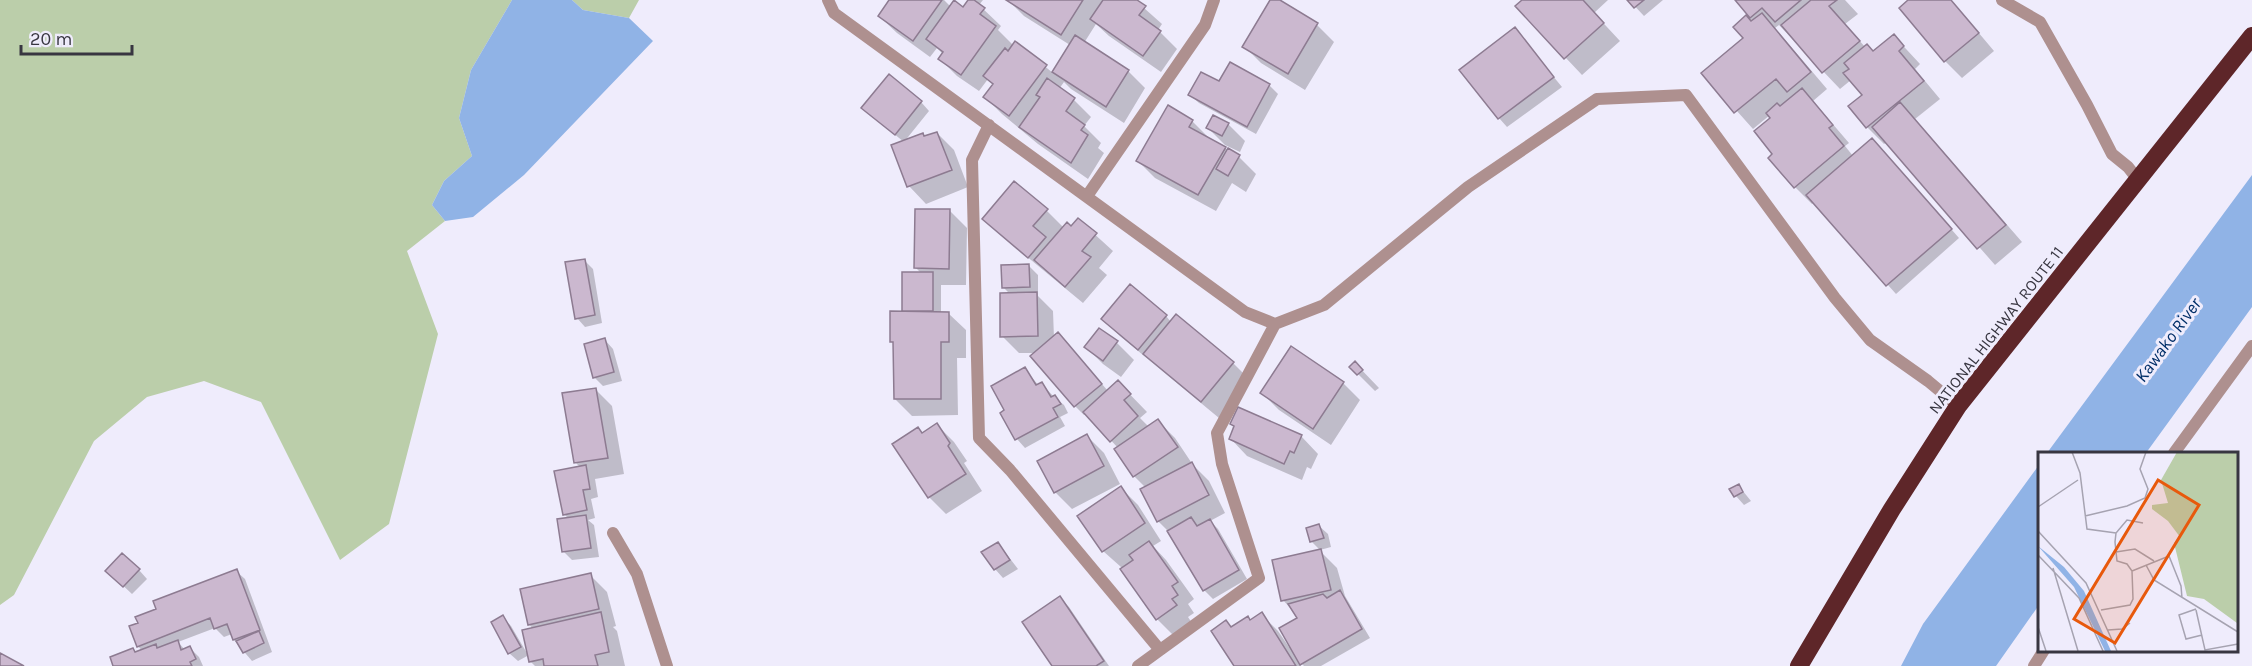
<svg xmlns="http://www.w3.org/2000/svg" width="2252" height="666" viewBox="0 0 2252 666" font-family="Karla,sans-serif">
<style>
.green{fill:#bbceaa}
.water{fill:#90b3e6}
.shadow{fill:#0003}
.building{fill:#cbb8cf;stroke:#8d7b91;stroke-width:1.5}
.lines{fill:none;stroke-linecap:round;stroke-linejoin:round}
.street{stroke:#ae908f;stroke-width:12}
.highway{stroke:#5e2629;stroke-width:18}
.labels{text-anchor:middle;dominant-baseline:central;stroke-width:6;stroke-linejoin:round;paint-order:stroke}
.street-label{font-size:16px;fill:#383641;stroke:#efecfc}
.water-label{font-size:18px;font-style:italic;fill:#012e68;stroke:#efecfc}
.inset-road{fill:none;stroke:#a6a3b1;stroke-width:1.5}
.view{fill:#e8590c;fill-opacity:0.15;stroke:#e8590c;stroke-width:3}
.inset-edge{fill:none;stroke:#383641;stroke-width:3}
</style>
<rect width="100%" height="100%" fill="#efecfc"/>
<path class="green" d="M 0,0 L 512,0 L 471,70 L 459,118 L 472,156 L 444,181 L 432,205 L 445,221 L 407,251 L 438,334 L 389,524 L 340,560 L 261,402 L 204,381 L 147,397 L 94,441 L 14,595 L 0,605 Z
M 572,0 L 639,0 L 629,18 L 583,10 Z"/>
<path class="water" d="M 512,0 L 572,0 L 583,10 L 629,18 L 653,41 L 524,175 L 473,217 L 445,221 L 432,205 L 444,181 L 472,156 L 459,118 L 471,70 Z
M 2252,175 L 2252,307 L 2146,453 L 2047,453 Z
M 2039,465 L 2039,605 L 1996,666 L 1901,666 L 1923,624 Z"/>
<path class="shadow" d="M 891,0 L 944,0 L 951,7 L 964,9 L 969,2 L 967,0 L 983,0 L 979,5 L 1001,26 L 998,30 L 1014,46 L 1016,43 L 1053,73 L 1070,45 L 1024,16 L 1008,0 L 1135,0 L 1162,24 L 1158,30 L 1177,49 L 1161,72 L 1109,36 L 1096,24 L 1084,43 L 1128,71 L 1145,88 L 1124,123 L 1071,89 L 1064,82 L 1059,89 L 1074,100 L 1091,117 L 1084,126 L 1101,143 L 1098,148 L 1104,153 L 1088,179 L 1038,144 L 1002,114 L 985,97 L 994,85 L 988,79 L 979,91 L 957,76 L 940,59 L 943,54 L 937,48 L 930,57 L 897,33 L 879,16 Z
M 1272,0 L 1277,0 L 1317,25 L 1334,42 L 1305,90 L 1261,63 L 1244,46 Z
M 1524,0 L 1608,0 L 1594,13 L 1620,41 L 1582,75 L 1517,6 Z
M 1629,0 L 1663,0 L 1644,16 Z
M 1737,0 L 1845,0 L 1858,14 L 1845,24 L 1865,47 L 1874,53 L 1894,36 L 1920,64 L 1915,69 L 1940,99 L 1915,119 L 2022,242 L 1995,265 L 1887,142 L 1884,144 L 1867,127 L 1864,96 L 1851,80 L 1840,89 L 1779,25 L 1775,28 L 1827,89 L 1813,101 L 1849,143 L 1845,146 L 1853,156 L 1880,148 L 1959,238 L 1896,294 L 1814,202 L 1812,204 L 1795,187 L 1774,154 L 1772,118 L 1770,115 L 1753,129 L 1703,73 L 1745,38 L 1736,27 L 1749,15 Z
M 1911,0 L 1951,0 L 1994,51 L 1962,78 L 1945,61 Z
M 1514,29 L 1562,87 L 1507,127 L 1499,118 Z
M 1220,83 L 1269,85 L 1278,94 L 1256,134 L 1199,103 L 1190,95 Z
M 921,102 L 929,111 L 904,142 L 923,135 L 926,138 L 937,133 L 954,150 L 968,187 L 926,204 L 909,186 L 893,146 L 904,142 L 872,116 Z
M 1168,107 L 1192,121 L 1209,138 L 1239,157 L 1256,174 L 1246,192 L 1232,183 L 1216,211 L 1155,178 L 1138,161 Z
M 1228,124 L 1245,141 L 1240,152 L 1225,145 L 1208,128 Z
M 1046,210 L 1064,228 L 1071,228 L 1079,220 L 1113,251 L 1099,268 L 1107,275 L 1083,303 L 1002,236 Z
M 950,211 L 967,228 L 966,285 L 941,285 L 941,313 L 948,313 L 966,330 L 966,358 L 957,358 L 958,415 L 912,416 L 895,399 L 895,344 L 892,341 L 906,313 L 903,311 L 922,274 L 916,268 Z
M 584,260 L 593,269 L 602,323 L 585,327 L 577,318 Z
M 1029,266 L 1038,275 L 1038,296 L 1053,311 L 1054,338 L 1066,343 L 1108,391 L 1118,382 L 1147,412 L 1140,418 L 1149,427 L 1158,421 L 1175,438 L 1193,465 L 1209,481 L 1225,513 L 1210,521 L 1218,529 L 1247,579 L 1213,599 L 1204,590 L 1171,534 L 1158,521 L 1142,490 L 1146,488 L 1134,476 L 1118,448 L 1086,413 L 1084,415 L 1075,406 L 1033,356 L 1036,353 L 1019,353 L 1002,336 L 1010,294 L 1003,287 Z
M 1166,316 L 1171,322 L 1177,316 L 1233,363 L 1250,380 L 1219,418 L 1120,336 L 1103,319 Z
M 1099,330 L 1117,343 L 1134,360 L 1121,377 L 1103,364 L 1086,347 Z
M 605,340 L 613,349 L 622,381 L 603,386 L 594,377 Z
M 1355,363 L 1379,388 L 1375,391 L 1351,367 Z
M 1025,369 L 1039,386 L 1042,384 L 1054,397 L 1064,405 L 1068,413 L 1060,417 L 1065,426 L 1025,448 L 1017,439 L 1002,413 L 1006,411 Z
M 1343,383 L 1360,400 L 1331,445 L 1279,410 L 1262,393 Z
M 595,389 L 612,406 L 624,474 L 595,479 L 598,497 L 591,499 L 595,518 L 588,520 L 594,525 L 599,557 L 572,560 L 564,552 L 569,519 L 564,514 L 581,468 L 576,463 Z
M 1232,424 L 1301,436 L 1318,454 L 1311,469 L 1307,467 L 1302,480 L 1247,456 L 1230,438 L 1235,428 Z
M 937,425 L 954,442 L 967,461 L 964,463 L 982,491 L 946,514 L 929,497 L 922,434 Z
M 1087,436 L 1104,453 L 1120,484 L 1072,509 L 1055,492 Z
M 1738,485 L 1751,501 L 1744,505 L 1736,496 Z
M 1121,488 L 1138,505 L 1161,541 L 1153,546 L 1166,560 L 1194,599 L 1188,604 L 1194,613 L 1188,617 L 1192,623 L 1174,636 L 1157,619 L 1121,567 L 1103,551 Z
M 1319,526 L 1328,534 L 1331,547 L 1320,550 L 1311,541 Z
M 998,543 L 1018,569 L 1003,578 L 995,569 Z
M 1320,551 L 1337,568 L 1345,596 L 1370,638 L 1321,666 L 1304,666 L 1301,663 L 1301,666 L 1236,666 L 1226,622 L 1233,628 L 1251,621 L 1261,614 L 1278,631 L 1289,647 L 1291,646 L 1299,618 L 1283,600 Z
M 139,570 L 147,579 L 132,594 L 116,579 Z
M 236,571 L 245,579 L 272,652 L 252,661 L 234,640 L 232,634 L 224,637 L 215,628 L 178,642 L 185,650 L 190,648 L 199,657 L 203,666 L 115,666 L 142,651 L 138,646 L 140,624 L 158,610 Z
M 590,575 L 607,592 L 616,626 L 613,627 L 617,631 L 625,666 L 535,666 L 530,661 L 529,655 L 518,661 L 509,653 L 503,617 L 511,626 L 528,655 L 533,629 L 529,624 Z
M 1060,598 L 1069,607 L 1109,666 L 1054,666 Z"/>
<path class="building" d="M 889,0 L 942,0 L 913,41 L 878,16 Z
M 954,0 L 963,7 L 968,0 L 974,0 L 985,8 L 980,14 L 996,26 L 961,75 L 938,59 L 943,52 L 926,39 Z
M 1006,0 L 1083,0 L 1061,35 Z
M 1103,0 L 1137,0 L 1146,6 L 1139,15 L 1161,31 L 1143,56 L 1090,19 Z
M 1270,0 L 1280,0 L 1318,23 L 1288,74 L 1242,47 Z
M 1522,0 L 1583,0 L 1604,23 L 1564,59 L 1515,6 Z
M 1627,0 L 1644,0 L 1634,8 Z
M 1735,0 L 1801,0 L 1775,22 L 1762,8 L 1750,18 Z
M 1811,0 L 1837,0 L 1829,6 L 1860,41 L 1822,73 L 1781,25 Z
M 1908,0 L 1951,0 L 1979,33 L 1944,62 L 1899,8 Z
M 1762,13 L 1811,72 L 1787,92 L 1776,79 L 1734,113 L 1701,73 L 1743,38 L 1733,27 L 1746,15 L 1751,21 Z
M 1515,27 L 1554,77 L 1498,119 L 1459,70 Z
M 1894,34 L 1904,46 L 1899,51 L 1924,81 L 1866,128 L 1848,106 L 1862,95 L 1843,73 L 1849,69 L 1844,63 L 1867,44 L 1873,51 Z
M 1075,35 L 1129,70 L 1106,107 L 1052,72 Z
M 1015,41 L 1047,65 L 1009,116 L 983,97 L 993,84 L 983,76 L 1005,48 L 1008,51 Z
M 1230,62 L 1270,84 L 1247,127 L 1188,95 L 1201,72 L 1219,81 Z
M 889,74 L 922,101 L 895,135 L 861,108 Z
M 1047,78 L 1075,98 L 1066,111 L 1085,125 L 1081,130 L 1088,135 L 1071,163 L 1019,127 L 1040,97 L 1036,95 Z
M 1802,88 L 1833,125 L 1829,128 L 1844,146 L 1794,188 L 1768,158 L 1772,154 L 1754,131 L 1770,118 L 1766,113 L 1777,103 L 1780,106 Z
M 1900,102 L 2006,225 L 1977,249 L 1872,127 Z
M 1168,105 L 1193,120 L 1189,127 L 1226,147 L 1198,195 L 1136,161 Z
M 1213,115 L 1229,123 L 1222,136 L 1206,128 Z
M 937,132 L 952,170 L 907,187 L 891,145 L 923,133 L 924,136 Z
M 1872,138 L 1952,229 L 1886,286 L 1806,195 Z
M 1228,148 L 1240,155 L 1228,176 L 1216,169 Z
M 1014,181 L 1048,209 L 1033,226 L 1046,237 L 1028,258 L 982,219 Z
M 915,209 L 950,209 L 949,269 L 914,268 Z
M 1078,218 L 1097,233 L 1082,251 L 1091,257 L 1065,287 L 1034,260 L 1067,222 L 1071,226 Z
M 585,259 L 595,315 L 575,319 L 565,262 Z
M 1029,264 L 1030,287 L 1002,288 L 1001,265 Z
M 902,272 L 933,272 L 933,311 L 902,311 Z
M 1130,284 L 1167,315 L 1138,350 L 1101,319 Z
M 1037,292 L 1038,336 L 1000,337 L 1000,293 Z
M 890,311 L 949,312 L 949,342 L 941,342 L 941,399 L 894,399 L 893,342 L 890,342 Z
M 1176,314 L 1234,362 L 1201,402 L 1143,354 Z
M 1099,328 L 1118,341 L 1103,361 L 1084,347 Z
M 1058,332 L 1102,384 L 1074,407 L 1030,356 Z
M 605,338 L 614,372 L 593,378 L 584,344 Z
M 1291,346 L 1344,382 L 1313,429 L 1260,393 Z
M 1355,361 L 1363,370 L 1357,375 L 1349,367 Z
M 1025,367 L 1036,385 L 1042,382 L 1051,397 L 1055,395 L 1061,404 L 1053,408 L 1058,417 L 1015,440 L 1000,413 L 1004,410 L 991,386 Z
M 1118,380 L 1131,394 L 1124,400 L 1138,416 L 1110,442 L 1083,412 Z
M 596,388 L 608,458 L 574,463 L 562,393 Z
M 1238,407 L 1302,435 L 1294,453 L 1290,451 L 1284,464 L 1229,439 L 1234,426 L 1230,424 Z
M 1158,419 L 1178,447 L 1133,477 L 1114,449 Z
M 937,423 L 950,443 L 948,446 L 966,474 L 928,498 L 892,444 L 918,427 L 922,433 Z
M 1087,434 L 1104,466 L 1054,493 L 1037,461 Z
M 1192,462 L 1209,495 L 1157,522 L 1140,489 Z
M 586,465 L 590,489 L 583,490 L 587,510 L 563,515 L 554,471 Z
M 1739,484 L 1743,492 L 1734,497 L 1729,489 Z
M 1121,486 L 1145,523 L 1102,552 L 1077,516 Z
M 586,515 L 591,548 L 562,552 L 557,519 Z
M 1191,517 L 1197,526 L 1210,519 L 1239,570 L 1203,591 L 1167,531 Z
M 1319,524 L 1324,538 L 1310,542 L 1306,528 Z
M 1149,541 L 1178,582 L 1172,586 L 1178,595 L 1172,599 L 1177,605 L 1156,620 L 1120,569 L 1133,560 L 1129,555 Z
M 998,542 L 1010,560 L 994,570 L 981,552 Z
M 1321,549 L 1331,590 L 1281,601 L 1272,560 Z
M 122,553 L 140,569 L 123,587 L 105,571 Z
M 237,569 L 260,630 L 233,640 L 227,624 L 214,629 L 210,618 L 137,647 L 129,626 L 138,623 L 135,617 L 156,609 L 153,601 Z
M 591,573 L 599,609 L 528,625 L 520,589 Z
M 1340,590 L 1362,629 L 1300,665 L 1279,628 L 1297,618 L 1288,604 L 1323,594 L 1327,598 Z
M 1060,596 L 1104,661 L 1096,666 L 1052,666 L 1022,622 Z
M 601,612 L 609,652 L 595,655 L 598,666 L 544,666 L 543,659 L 529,662 L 522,630 Z
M 1262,612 L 1296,666 L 1234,666 L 1211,631 L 1226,620 L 1231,627 L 1248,616 L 1250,620 Z
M 503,615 L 521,647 L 508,654 L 491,622 Z
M 259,631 L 264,643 L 243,653 L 236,641 Z
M 178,640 L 181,650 L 190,646 L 196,659 L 190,662 L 192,666 L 113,666 L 110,657 L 133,648 L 135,652 L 156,644 L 157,648 Z
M 0,653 L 24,666 L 0,666 Z"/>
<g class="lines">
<path class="street" d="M 828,0 L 834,13 L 1245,312 L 1275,324
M 2002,0 L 2040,22 L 2087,105 L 2112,154 L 2128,167 L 2139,181
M 989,125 L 972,160 L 979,438 L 1010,470 L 1160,650
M 1087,196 L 1205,25 L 1214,0
M 2174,453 L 2252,346
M 613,533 L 637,574 L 667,666
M 1138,666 L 1259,578 L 1222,464 L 1217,433 L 1275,324 L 1324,305 L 1468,187 L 1597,99 L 1686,95 L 1835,298 L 1870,340 L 1928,381 L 1958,406
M 2034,666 L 2044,650"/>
<path class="highway" d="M 1799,666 L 1892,509 L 1958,406 L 2252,36"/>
</g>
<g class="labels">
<g class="street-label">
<text transform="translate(1996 330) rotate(-52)">NATIONAL HIGHWAY ROUTE 11</text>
</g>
<g class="water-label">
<text transform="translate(2168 340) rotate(-54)">Kawako River</text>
</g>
</g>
<g transform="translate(2038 452)">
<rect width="200" height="200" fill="#efecfc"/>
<path d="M 139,0 L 199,0 L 199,171 L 166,147 L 149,144 L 136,91 L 142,85 L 130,69 L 114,57 L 114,53 L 130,51 L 123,28 Z" fill="#bbceaa"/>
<path d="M 0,94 L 26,115 L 46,139 L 73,199 L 67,199 L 36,135 Z" fill="#90b3e6"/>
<path class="inset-road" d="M 34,0 L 42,21 L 49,77 L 78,81M 0,55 L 40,28M 47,64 L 89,54 L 107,46 L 110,37 L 102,17 L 108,0M 0,79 L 48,131 L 79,199M 78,100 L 97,97 L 116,109M 0,103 L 41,146 L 65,199M 108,113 L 116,128 L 200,180M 15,116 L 40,199M 94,119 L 131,104 L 143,134 L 144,146M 158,157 L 141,163 L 148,187 L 164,183M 63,158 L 92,153 L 95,147 L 94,119 L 89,112 L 79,109 L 77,90 L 78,81 L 89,68 L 105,71M 158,158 L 167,198 L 200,192M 0,175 L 8,199M 70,178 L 84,177 L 92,171"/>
<path class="view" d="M 120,28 L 161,53 L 77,191 L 36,167 Z"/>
<rect width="200" height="200" class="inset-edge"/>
</g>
<path d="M21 45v9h111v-9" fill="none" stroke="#383641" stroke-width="3"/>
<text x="30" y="45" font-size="18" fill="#383641" stroke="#efecfc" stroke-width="4.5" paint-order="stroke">20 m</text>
</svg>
